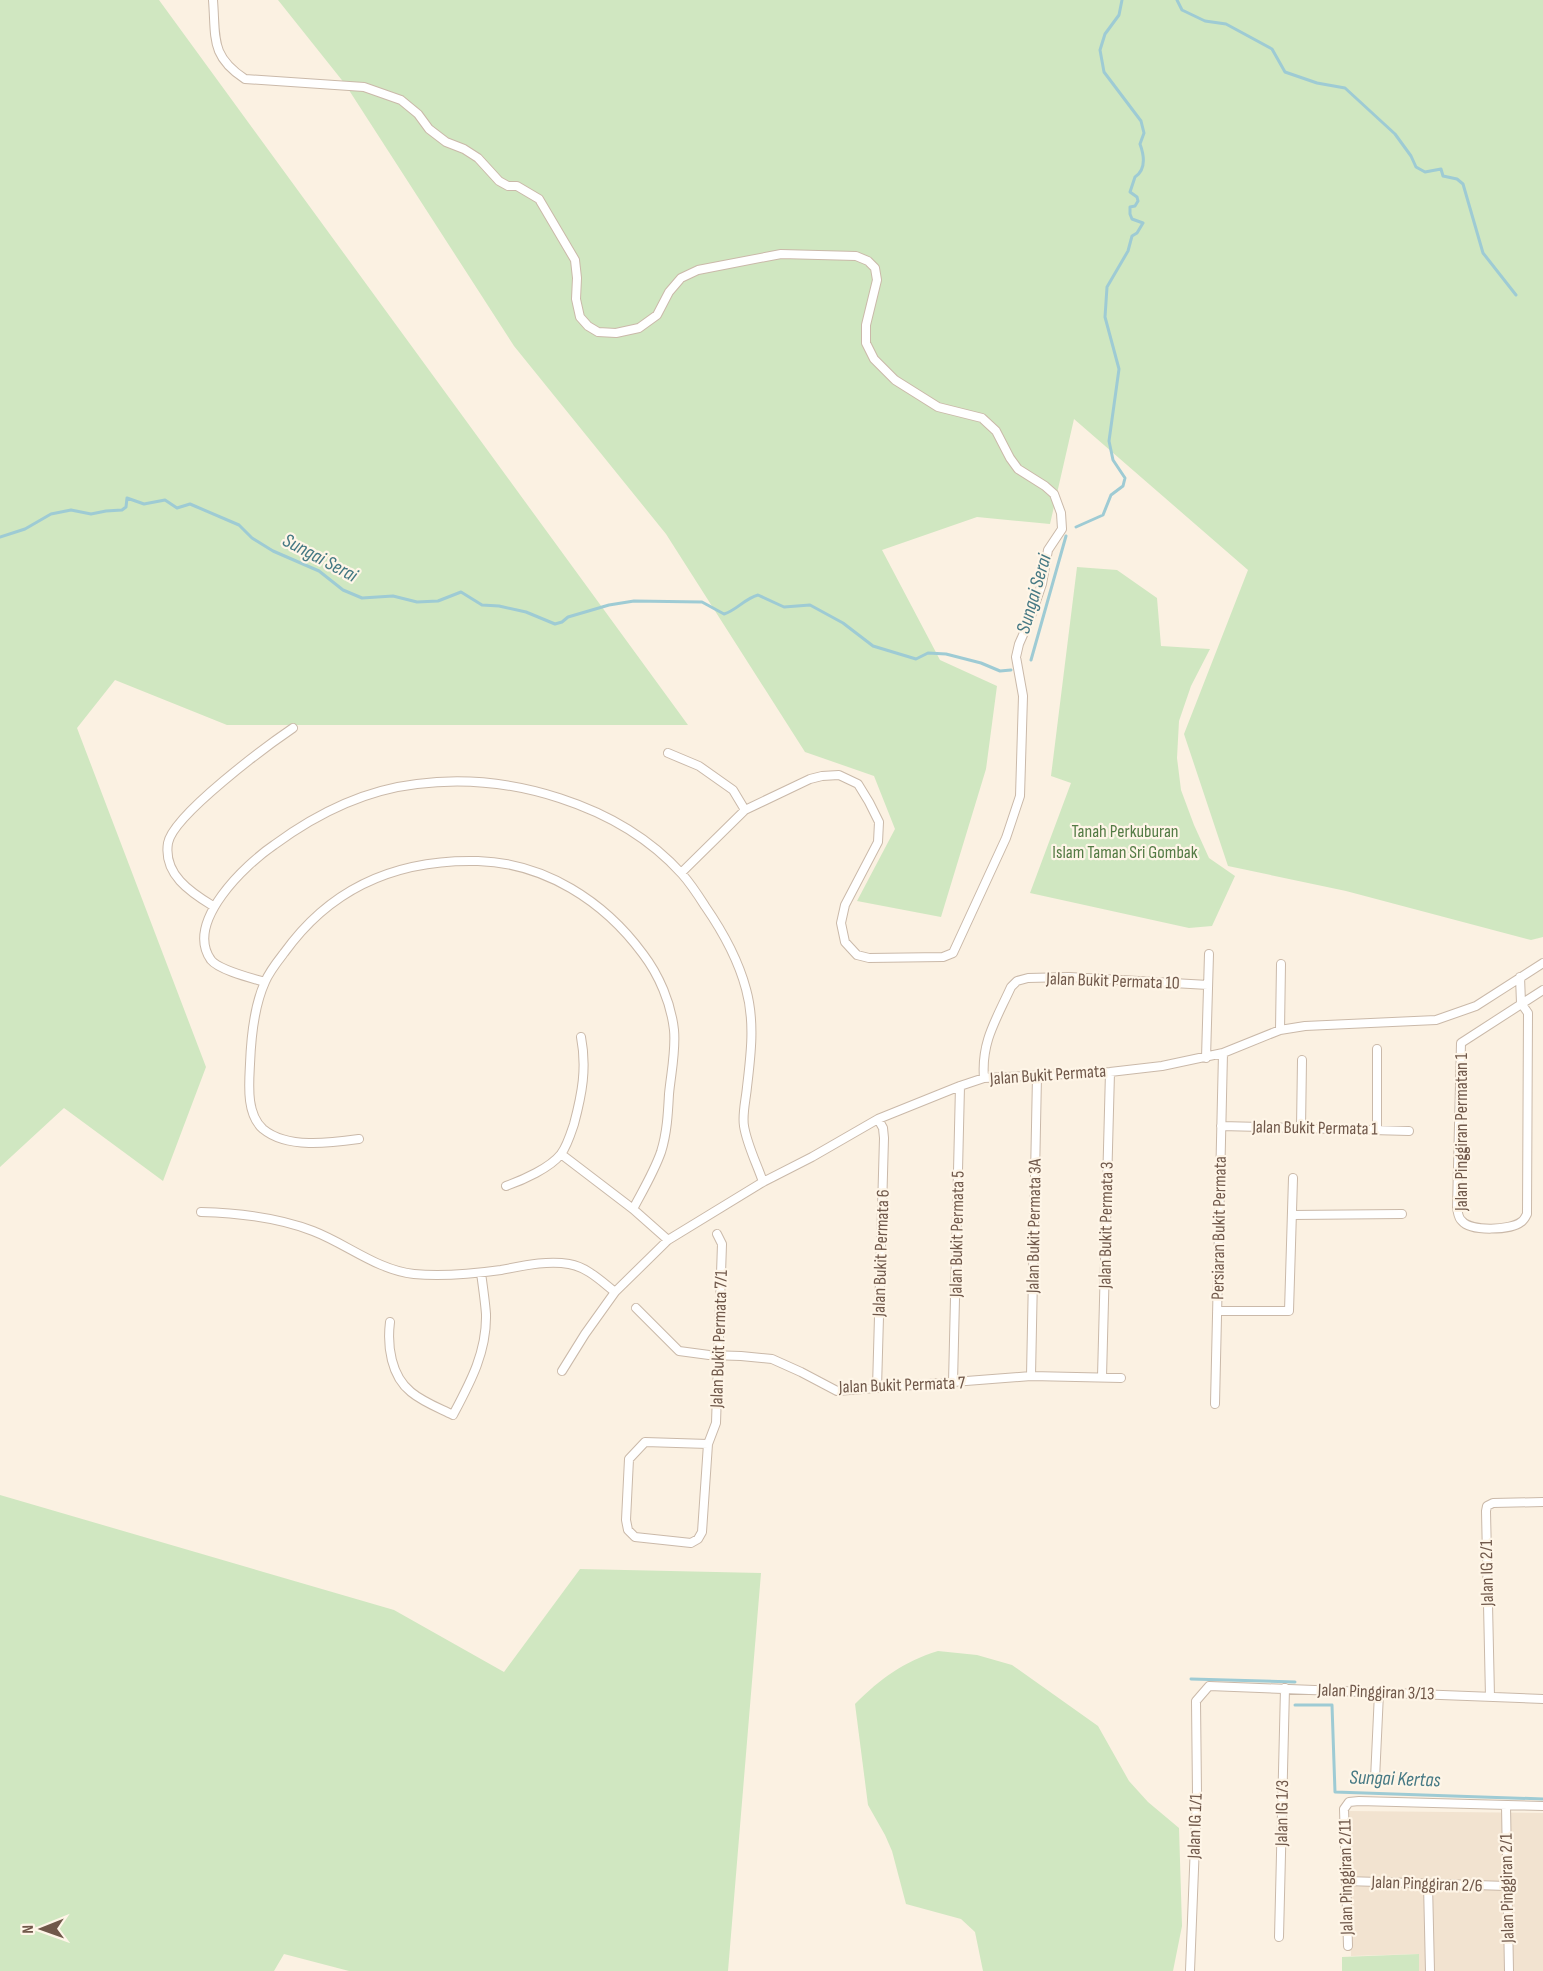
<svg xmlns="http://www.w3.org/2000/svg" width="1543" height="1971" viewBox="0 0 1543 1971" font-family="'Sofia Sans Condensed',sans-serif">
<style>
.residential{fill:#f2e3d0}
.green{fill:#d0e7c1}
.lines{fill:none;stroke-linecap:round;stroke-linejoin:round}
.stream{stroke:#9ecbd4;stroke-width:3}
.minor-casing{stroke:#cab9a9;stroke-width:10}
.minor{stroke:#fff;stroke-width:8}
.labels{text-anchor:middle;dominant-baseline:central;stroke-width:4.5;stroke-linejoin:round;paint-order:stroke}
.park-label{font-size:18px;fill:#547b45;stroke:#fef5e7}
.street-label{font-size:18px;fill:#70584a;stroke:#fef5e7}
.water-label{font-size:20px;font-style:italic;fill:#457883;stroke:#fef5e7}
</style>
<rect width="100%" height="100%" fill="#fbf1e2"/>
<path class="residential" d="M 1348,1811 L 1543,1813 L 1543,1971 L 1419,1971 L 1418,1954 L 1351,1956 Z"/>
<path class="green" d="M 0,0 L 159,0 L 688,725 L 227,725 L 115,680 L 77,728 L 206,1067 L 163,1181 L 64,1108 L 0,1167 Z
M 278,0 L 1543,0 L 1543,937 L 1531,940 L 1346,891 L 1228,866 L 1184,734 L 1248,570 L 1074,419 L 1050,524 L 977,517 L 882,550 L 940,660 L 997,686 L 986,769 L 941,917 L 857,901 L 895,829 L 874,776 L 805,752 L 666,534 L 514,346 L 345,84 Z
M 1077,567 L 1117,570 L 1157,598 L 1161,646 L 1210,649 L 1191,686 L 1179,721 L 1177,758 L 1181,790 L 1194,825 L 1209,858 L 1235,876 L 1212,926 L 1189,928 L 1030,893 L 1071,783 L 1051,776 Z
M 0,1495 L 394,1610 L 504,1672 L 580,1569 L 761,1573 L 728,1971 L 349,1971 L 284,1954 L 274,1971 L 0,1971 Z
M 938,1651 L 977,1655 L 1012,1665 L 1098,1726 L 1129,1781 L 1148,1802 L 1179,1828 L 1182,1926 L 1173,1971 L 983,1971 L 975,1932 L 961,1919 L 906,1904 L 892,1851 L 885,1835 L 868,1805 L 855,1704 C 881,1678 903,1662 938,1651 Z
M 1419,1954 L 1419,1971 L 1342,1971 L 1342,1957 Z"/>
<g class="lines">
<path class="stream" d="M 1177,0 L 1182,10 L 1205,21 L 1226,24 L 1272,49 L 1285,72 L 1317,83 L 1345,88 L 1395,134 L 1411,156 L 1416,167 L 1425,172 L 1441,169 L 1443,176 L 1457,179 L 1463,184 L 1483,253 L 1516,295
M 1076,527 L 1103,515 L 1111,495 L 1123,486 L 1125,478 L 1113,460 L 1109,441 L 1119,369 L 1105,317 L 1107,287 L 1128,251 L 1132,236 L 1137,233 L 1143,223 L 1132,219 L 1130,214 L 1130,207 L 1135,206 L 1138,201 L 1137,197 L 1130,192 L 1135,177 C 1147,169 1144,155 1140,144 L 1144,133 L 1141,121 L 1104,72 L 1100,50 L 1105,34 L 1119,15 L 1122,0
M 0,537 L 25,529 L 51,514 L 71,510 L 91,514 L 106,511 L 122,510 L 126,507 L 127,498 L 144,504 L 165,500 L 177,508 L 190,504 L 239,525 L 252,538 L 273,551 L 319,571 L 343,590 L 362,598 L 393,596 L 417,602 L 438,601 L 461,592 L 482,605 L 499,606 L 526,612 L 555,624 L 562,622 L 568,617 L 609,605 L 634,601 L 702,602 L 724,614 C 737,610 744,599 758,595 L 784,607 L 810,605 L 843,623 L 873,646 L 916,659 L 928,653 L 946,654 L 981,663 L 1000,671 L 1011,670
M 1031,660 L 1066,536
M 1191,1679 L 1295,1682
M 1295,1705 L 1332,1705 L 1335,1792 L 1543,1799"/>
<g class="minor-casing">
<path id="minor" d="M 213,0 C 216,38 210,56 245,79 L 364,87 L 401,100 L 418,114 L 429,129 L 446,142 L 464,149 L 478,158 L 499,181 L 508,186 L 517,186 L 539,199 L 575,260 L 577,278 L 576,299 L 580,317 L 588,326 L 598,332 L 616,333 L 639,328 L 657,315 L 669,292 L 681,278 L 698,270 L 781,254 L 856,256 L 868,261 L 875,268 L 877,280 L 866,325 L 866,343 L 874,359 L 895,380 L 938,407 L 982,418 L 996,431 L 1010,458 L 1018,469 L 1045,486 L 1054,494 L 1061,513 L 1062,529 L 1048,550 L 1042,584 L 1030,619 L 1019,644 L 1016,657 L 1023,696 L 1020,796 L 1006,838 L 953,953 L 943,957 L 869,958 L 857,955 L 845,942 L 841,923 L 845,905 L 878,842 L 879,822 L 869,802 L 858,784 L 839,775 L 822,776 L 810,779 L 745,810 L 681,873
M 668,753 L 699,766 L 733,790 L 745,810
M 213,906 C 190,892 163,874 168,843 C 173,815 268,745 293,728
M 1520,977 L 1521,1003 L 1528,1013 L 1527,1214 C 1526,1216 1523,1221 1521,1222 C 1511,1230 1471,1232 1462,1221 C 1458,1218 1458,1212 1457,1208 L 1461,1043 L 1543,990
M 265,982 C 251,978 219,970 211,960 C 184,922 246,864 274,845 C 316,814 365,790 417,784 C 508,772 619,804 682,874 C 691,884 698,895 705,906 C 723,932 738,959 746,989 C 755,1021 751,1054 747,1087 C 746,1099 742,1114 744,1126 C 747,1145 757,1164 763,1182
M 1280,1030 L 1281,964
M 1206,1058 L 1209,954
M 984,1078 C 981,1042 996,1020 1011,987 L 1017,981 L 1028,978 L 1069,977 L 1208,985
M 1221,1126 L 1409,1131
M 1301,1128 L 1302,1060
M 1377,1130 L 1377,1049
M 359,1139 C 330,1143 287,1149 263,1129 C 246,1114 249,1084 250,1064 C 251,1038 254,1006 265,982 C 269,972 277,962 284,953 C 331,887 398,859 478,861 C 545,863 604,901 643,954 C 659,975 671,1003 674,1030 C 676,1051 671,1073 669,1094 C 668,1113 667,1133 661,1152 C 654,1172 643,1190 633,1209
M 561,1154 L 633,1209 L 668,1240
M 506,1186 C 523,1180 550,1168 561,1154 C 567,1146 571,1133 574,1124 C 582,1094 587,1068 581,1037
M 201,1212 C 239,1213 277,1217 313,1231 C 347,1244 377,1270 414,1274 C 443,1277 472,1274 501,1270 C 522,1266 547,1260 569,1264 C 587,1267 601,1281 615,1292
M 1292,1215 L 1402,1214
M 636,1308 L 679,1351 L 709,1355 L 741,1356 L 772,1359 L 801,1372 L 837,1391 L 1031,1376 L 1121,1378
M 1217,1311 L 1289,1311 L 1293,1178
M 390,1322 C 387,1346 391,1376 411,1392 C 423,1402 439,1408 453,1415 C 470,1383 487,1352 486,1314 C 485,1301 483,1287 481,1273
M 562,1371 L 585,1334 L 615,1292 L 668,1240 L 763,1182 L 812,1157 L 878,1119 L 960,1086 L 984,1078 L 1110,1072 L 1162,1066 L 1223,1053 L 1280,1030 L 1305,1026 L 1436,1020 L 1476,1006 L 1543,963
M 1031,1376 L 1037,1076
M 1102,1377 L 1110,1072
M 953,1383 L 960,1086
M 877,1388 L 884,1138 L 883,1128 L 878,1119
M 1215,1404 L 1223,1053
M 708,1444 L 645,1442 L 629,1459 L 626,1520 L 628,1530 L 635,1537 L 691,1543 L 698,1539 L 702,1532 L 708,1444 L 716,1423 L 722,1244 L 717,1234
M 1490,1697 L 1486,1511 L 1487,1506 L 1493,1503 L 1543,1502
M 1375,1779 L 1379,1693
M 1506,1806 L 1509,1971
M 1346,1881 L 1507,1886
M 1428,1884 L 1430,1971
M 1279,1937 L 1285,1688
M 1348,1946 L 1344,1809 L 1349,1802 L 1359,1801 L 1543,1806
M 1190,1971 L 1197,1793 L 1196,1701 L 1209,1686 L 1543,1699"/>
</g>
<use href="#minor" class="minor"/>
</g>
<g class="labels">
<g class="park-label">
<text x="1125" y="831">Tanah Perkuburan<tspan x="1125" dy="21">Islam Taman Sri Gombak</tspan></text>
</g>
<g class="street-label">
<text transform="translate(1113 981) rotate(2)">Jalan Bukit Permata 10</text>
<text transform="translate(1048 1075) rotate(-4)">Jalan Bukit Permata</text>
<text transform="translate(1315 1128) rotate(1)">Jalan Bukit Permata 1</text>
<text transform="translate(1461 1132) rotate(-90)">Jalan Pinggiran Permatan 1</text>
<text transform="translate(1106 1225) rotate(-89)">Jalan Bukit Permata 3</text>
<text transform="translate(1034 1226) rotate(-89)">Jalan Bukit Permata 3A</text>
<text transform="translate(1219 1228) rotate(-89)">Persiaran Bukit Permata</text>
<text transform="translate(957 1234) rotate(-89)">Jalan Bukit Permata 5</text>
<text transform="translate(881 1253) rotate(-88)">Jalan Bukit Permata 6</text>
<text transform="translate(719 1339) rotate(-88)">Jalan Bukit Permata 7/1</text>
<text transform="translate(902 1385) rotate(-2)">Jalan Bukit Permata 7</text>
<text transform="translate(1487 1573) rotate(-91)">Jalan IG 2/1</text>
<text transform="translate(1376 1692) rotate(2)">Jalan Pinggiran 3/13</text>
<text transform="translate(1282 1813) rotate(-89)">Jalan IG 1/3</text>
<text transform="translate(1195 1826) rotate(-88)">Jalan IG 1/1</text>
<text transform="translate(1346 1877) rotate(-91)">Jalan Pinggiran 2/11</text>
<text transform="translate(1427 1884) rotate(2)">Jalan Pinggiran 2/6</text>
<text transform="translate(1507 1888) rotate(-91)">Jalan Pinggiran 2/1</text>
</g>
<g class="water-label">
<text transform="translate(320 558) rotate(28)">Sungai Serai</text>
<text transform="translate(1034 594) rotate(-74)">Sungai Serai</text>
<text transform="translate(1395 1779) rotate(2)">Sungai Kertas</text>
</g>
</g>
<g transform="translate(42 1929) rotate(269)" stroke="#fef5e7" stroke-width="4.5" paint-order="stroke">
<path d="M0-4.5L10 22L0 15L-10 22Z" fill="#70584a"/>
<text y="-9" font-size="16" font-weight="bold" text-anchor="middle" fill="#70584a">N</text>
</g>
</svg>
